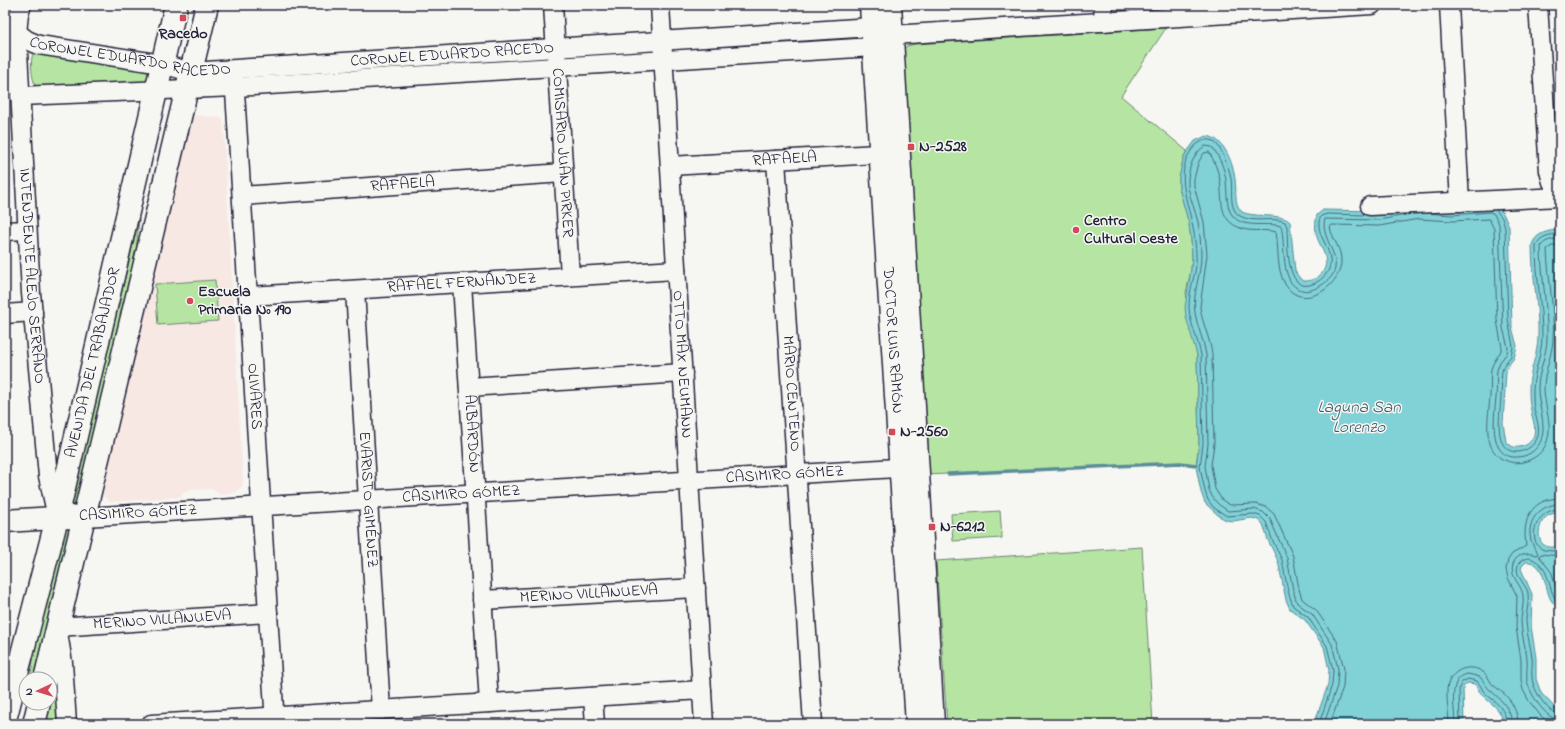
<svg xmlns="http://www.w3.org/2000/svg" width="1565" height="729" viewBox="0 0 1565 729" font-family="'Indie Flower',sans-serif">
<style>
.built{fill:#f7e8e3}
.green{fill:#b6e5a3;stroke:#6c846f}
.water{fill:#80d2d7;stroke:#5a8c99}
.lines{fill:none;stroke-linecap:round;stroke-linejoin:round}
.shore{stroke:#486879;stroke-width:1}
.stream{stroke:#5a8c99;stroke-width:3.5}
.minor-casing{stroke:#22223b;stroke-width:21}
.major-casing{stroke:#22223b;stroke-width:25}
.minor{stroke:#f6f6f2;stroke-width:18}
.major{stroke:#f6f6f2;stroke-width:22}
.poi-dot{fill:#d1495b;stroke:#f6f6f2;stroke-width:1.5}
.labels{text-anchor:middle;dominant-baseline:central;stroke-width:3;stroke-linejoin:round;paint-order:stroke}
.poi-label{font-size:16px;font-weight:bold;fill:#22223b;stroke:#f6f6f2;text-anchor:start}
.street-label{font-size:16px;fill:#22223b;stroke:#f6f6f2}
.water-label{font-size:17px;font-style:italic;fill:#3e576a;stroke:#f6f6f2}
</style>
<rect width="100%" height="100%" fill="#f6f6f2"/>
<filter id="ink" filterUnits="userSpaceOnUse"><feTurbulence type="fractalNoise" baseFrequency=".025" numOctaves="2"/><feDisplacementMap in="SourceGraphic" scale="8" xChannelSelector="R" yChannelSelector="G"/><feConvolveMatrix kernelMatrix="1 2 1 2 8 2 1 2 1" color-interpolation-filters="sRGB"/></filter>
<g filter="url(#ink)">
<path class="built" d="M 192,115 L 223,118 L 243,485 L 235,493 L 220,495 L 212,489 L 187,490 L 179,497 L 110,502 L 102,495 Z"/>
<path class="green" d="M 1166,28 L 1121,96 L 1187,151 L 1184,156 L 1179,178 L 1179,188 L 1189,224 L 1191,239 L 1192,256 L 1191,270 L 1186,293 L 1197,355 L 1199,444 L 1196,465 L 1180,463 L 926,475 L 903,49 L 907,46 L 915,44 Z
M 34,52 L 152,68 L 153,82 L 36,87 C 32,81 29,58 34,52 Z
M 139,219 L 136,252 L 78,501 L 74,505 L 72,503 L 72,501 Z
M 215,280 L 218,321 L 158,325 L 155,284 Z
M 1000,511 L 1002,538 L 953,541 L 951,514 Z
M 65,528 L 68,528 L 70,532 L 33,679 L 30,679 L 36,643 Z
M 1142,547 L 1153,724 L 947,724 L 936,561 Z
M 54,673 L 63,724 L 40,724 L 45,703 L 50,703 L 50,683 Z"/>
<path class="water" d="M 1206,136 C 1224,137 1233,163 1235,179 C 1237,191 1233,203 1242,212 C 1255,218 1283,213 1290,222 L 1295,271 L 1298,276 L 1304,281 C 1310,281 1317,279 1321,274 C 1332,262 1321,249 1317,237 C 1315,230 1315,222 1317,215 L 1323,210 L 1378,211 L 1500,208 L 1507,221 L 1509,227 L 1512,327 L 1517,346 L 1514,358 L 1507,367 L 1506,372 L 1503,423 L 1506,442 L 1513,447 C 1520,448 1528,446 1532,439 C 1538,430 1532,419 1531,410 C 1529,403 1529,395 1529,388 C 1529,371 1538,354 1538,337 C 1539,306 1532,276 1532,245 C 1535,233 1549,230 1560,230 L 1560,513 C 1554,513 1549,514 1545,518 C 1539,524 1536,539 1544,545 C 1548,548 1555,547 1560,547 L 1560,608 C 1556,606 1553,603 1551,600 C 1545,590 1545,560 1526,562 L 1522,566 L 1521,569 L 1532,594 L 1531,626 L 1536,658 L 1536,679 L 1541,693 L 1560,713 L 1560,724 L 1504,724 C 1499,706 1494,707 1482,695 C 1479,692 1478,688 1475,684 L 1468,683 L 1464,685 L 1463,688 L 1464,724 L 1314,724 L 1328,685 L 1329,670 L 1324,647 L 1305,620 L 1290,609 L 1286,600 L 1278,561 L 1268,540 L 1263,524 L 1258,520 L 1252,518 L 1233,521 L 1226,520 L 1219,516 L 1205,503 L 1201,492 L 1196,467 L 1199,444 L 1197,355 L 1186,317 L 1185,307 L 1191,270 L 1192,256 L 1191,239 L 1189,224 L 1179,188 L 1179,178 L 1184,156 L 1195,141 Z"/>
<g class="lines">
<path class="shore" d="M 1496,210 L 1502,218 L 1505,228 L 1508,319 L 1513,347 L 1511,356 L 1504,365 L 1502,371 C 1501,379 1502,387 1501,395 C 1501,411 1491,453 1518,452 C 1527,451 1535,445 1538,436 C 1540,426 1536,418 1534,409 C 1533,403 1533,397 1533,391 C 1533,372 1542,355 1542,337 C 1542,306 1536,276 1536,246 C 1539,236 1551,234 1560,234
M 1426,213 L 1452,215 L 1490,212 L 1494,214 L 1499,224 L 1503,328 L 1508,347 L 1507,353 L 1500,362 L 1497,370 C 1496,379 1497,388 1496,398 C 1494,418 1487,465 1524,456 C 1533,453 1540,446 1542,437 C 1546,425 1538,403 1538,389 C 1538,371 1547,355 1547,338 C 1548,307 1541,277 1541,246 C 1545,240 1553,239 1560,239
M 1560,504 C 1540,504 1524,522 1532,543 C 1533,547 1537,550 1538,554 L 1536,555 C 1527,552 1516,554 1513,564 C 1509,577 1521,583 1523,595 C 1524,603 1522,611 1521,619 C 1521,633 1525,645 1527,658 C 1528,666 1526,673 1527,680 C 1529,693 1546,720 1560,720
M 1560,509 C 1534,509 1526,543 1544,550 C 1549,551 1555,551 1560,551
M 1560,556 L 1541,554 L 1539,556 L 1552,573 L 1557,593 L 1560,597
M 1560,604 C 1545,592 1554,567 1530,558 C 1525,558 1520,560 1518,565 C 1514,576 1526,584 1528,593 C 1529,602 1527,610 1526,618 C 1526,631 1530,644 1532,657 C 1533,664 1531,671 1532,678 C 1533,690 1548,714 1560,715
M 1319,724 L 1332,685 L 1333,670 L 1327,646 L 1308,617 L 1293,606 L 1288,591 L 1282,560 L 1272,539 L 1266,522 L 1260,516 L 1253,514 L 1227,516 L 1214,508 L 1208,500 L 1205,491 L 1200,467 L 1203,444 L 1201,355 C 1198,339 1190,324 1189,308 C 1189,295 1192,284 1195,272 C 1197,262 1196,251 1195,241 C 1193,211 1169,171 1196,145 C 1201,141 1207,138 1213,141 C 1218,144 1220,149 1222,153 C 1226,162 1230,170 1231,179 C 1233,191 1228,209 1240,216 C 1254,224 1272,216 1285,222 L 1287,227 C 1288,242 1285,295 1313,284 C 1320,281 1326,276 1329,269 C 1336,250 1312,234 1321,216 L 1327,214 L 1365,215
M 1324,724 L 1337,686 L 1338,669 L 1332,644 L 1312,614 L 1297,603 L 1293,590 L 1287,558 L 1270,519 L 1263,512 L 1254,509 L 1228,511 L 1218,504 L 1213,498 L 1209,490 L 1205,466 L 1208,444 L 1206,355 C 1204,340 1197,327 1195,313 C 1192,294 1201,275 1201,256 C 1201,245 1200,233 1198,222 C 1195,210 1190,199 1188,187 C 1187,172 1192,154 1205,146 L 1212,147 C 1219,156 1225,169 1226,181 C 1228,197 1224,217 1244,223 C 1256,226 1270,223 1281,226 C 1286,243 1279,285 1302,290 C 1308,292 1315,289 1320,286 C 1355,266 1318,241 1325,219 L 1379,220 L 1411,214
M 1330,724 L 1343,687 L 1344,669 L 1337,641 L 1316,610 L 1302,599 L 1299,589 L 1293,556 L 1274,514 L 1266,507 L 1256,504 L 1230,505 L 1222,500 L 1215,489 L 1211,465 L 1214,444 L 1212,354 C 1210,338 1202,323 1200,307 L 1207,255 L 1204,222 L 1194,186 L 1194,179 L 1198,163 L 1204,153 L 1209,152 C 1214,160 1218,171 1220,180 C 1223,200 1217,221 1243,229 C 1253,232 1266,229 1276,232 C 1279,249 1276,268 1285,284 C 1301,312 1340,288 1341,262 C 1342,249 1332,239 1330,227 L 1332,225 L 1379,226 L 1419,219 L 1452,221 L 1489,219 L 1494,229 L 1497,320 L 1502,348 C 1500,355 1493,361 1491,369 C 1490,378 1491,387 1490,396 C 1489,416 1481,446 1502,459 C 1509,462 1515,464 1523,462 C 1532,460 1542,454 1546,444 C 1554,426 1544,407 1544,388 C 1544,371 1552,356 1553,340 C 1555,310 1548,279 1547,249 L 1552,246 L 1560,245
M 1449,724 C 1449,712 1445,694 1448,684 C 1453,669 1470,663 1483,672 C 1488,675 1489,680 1492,684 C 1495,687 1499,689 1502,692 C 1511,699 1518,712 1518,724
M 1455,724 C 1455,709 1447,677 1468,674 L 1480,677 C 1484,681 1486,687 1490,690 C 1501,700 1511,708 1512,724
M 1460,724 L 1459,688 L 1462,682 L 1468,679 L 1477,681 C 1481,685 1482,691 1486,694 C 1496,702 1506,710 1507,724
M 1550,724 L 1540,715 L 1529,701 L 1523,690 L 1521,680 L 1521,660 L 1516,627 L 1517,596 L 1508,578 L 1506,569 L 1508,560 L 1512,554 L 1526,546 C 1522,520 1530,499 1560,498"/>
<path class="stream" d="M 948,474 L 1180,463 L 1196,465"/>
<g class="minor-casing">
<g id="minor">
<path id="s1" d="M 22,5 L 19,14 L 17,33 L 31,293 L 48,476 L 57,517"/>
<path id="s2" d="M 553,5 L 570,276"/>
<path id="s3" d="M 660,5 L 704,724"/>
<path d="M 1103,5 L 1104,22"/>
<path d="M 1449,5 L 1460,202"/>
<path d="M 1538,5 L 1549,171 L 1552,182 L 1560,193"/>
<path id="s4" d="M 5,25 L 11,28 L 27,40 L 39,45 L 162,64 L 191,72 L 872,27 L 892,35 L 1372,5"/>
<path id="s5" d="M 234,76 L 275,724"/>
<path d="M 20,96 L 235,87 L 873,47 L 885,39"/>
<path id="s6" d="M 776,160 L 813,724"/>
<path id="s7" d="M 670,166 L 894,153"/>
<path id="s8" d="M 242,196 L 563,173"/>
<path d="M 1370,206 L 1560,197"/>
<path d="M 5,231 L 27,230"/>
<path id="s9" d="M 462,283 L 489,703"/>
<path id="s10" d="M 355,290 L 381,710"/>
<path id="s11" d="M 248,296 L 676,270"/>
<path d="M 5,314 L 33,312"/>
<path d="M 469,387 L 683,373"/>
<path id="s12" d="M 84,517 L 913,467"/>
<path id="s13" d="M 482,600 L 696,588"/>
<path d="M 593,697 L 595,724"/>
<path id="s14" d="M 67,724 L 63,663 L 57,627 L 268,613"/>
<path d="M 151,724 L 702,690"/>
</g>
</g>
<g class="major-casing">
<g id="major">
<path id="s15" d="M 871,5 L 917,724"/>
<path d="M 890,5 L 933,724"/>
<path d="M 5,521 L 71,517"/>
<path d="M 45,679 L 207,5"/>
<path id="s16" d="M 5,720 L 57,518 L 176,5"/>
<path d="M 34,724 L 39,703"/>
</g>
</g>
<use href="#minor" class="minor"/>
<use href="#major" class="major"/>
</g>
</g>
<g class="poi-dot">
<rect x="179" y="14" width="8" height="8" rx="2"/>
<rect x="907" y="143" width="8" height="8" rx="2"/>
<circle cx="1076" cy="230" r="4"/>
<circle cx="190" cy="301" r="4"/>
<rect x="888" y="428" width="8" height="8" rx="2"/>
<rect x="928" y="523" width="8" height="8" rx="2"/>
</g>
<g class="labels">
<g class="poi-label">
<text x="183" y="34" text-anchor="middle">Racedo</text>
<text x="919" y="147">N-2528</text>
<text x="1084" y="221">Centro<tspan x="1084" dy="18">Cultural Oeste</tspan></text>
<text x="198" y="292">Escuela<tspan x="198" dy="18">Primaria Nº 190</tspan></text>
<text x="900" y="432">N-2560</text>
<text x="940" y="527">N-6212</text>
</g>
<g class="street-label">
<text stroke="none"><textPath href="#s4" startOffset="132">CORONEL EDUARDO RACEDO</textPath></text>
<text stroke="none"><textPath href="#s4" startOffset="456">CORONEL EDUARDO RACEDO</textPath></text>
<text stroke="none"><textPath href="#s2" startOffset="148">COMISARIO JUAN PIRKER</textPath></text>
<text stroke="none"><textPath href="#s7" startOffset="115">RAFAELA</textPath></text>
<text stroke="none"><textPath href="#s8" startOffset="161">RAFAELA</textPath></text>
<text stroke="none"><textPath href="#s1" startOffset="272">INTENDENTE ALEJO SERRANO</textPath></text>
<text stroke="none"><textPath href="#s11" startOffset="214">RAFAEL FERNÁNDEZ</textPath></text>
<text stroke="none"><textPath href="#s15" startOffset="336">DOCTOR LUIS RAMÓN</textPath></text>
<text stroke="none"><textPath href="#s16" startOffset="368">AVENIDA DEL TRABAJADOR</textPath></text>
<text stroke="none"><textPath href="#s3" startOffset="360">OTTO MAX NEUMANN</textPath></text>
<text stroke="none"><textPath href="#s6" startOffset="234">MARIO CENTENO</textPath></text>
<text stroke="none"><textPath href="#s5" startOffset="321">OLIVARES</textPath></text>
<text stroke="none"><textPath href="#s9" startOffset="151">ALBARDÓN</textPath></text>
<text stroke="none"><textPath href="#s12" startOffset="702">CASIMIRO GÓMEZ</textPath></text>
<text stroke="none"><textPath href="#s12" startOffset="378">CASIMIRO GÓMEZ</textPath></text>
<text stroke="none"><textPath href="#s10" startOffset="210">EVARISTO GIMÉNEZ</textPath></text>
<text transform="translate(138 513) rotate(-3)">CASIMIRO GÓMEZ</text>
<text stroke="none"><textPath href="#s13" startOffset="107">MERINO VILLANUEVA</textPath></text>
<text stroke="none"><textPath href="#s14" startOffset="203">MERINO VILLANUEVA</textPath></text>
</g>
<g class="water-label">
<text x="1359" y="407">Laguna San<tspan x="1359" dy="20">Lorenzo</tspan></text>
</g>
</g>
<rect width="1565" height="729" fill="none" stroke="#f6f6f2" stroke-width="20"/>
<rect x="10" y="10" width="1545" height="709" fill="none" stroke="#22223b" stroke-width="1.5" filter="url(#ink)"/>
<g transform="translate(38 691) rotate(266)"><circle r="19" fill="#f6f6f2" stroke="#a1a1a9"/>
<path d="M0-3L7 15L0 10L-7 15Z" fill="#d1495b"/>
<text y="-6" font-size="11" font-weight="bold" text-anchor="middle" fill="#22223b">N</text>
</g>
</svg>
